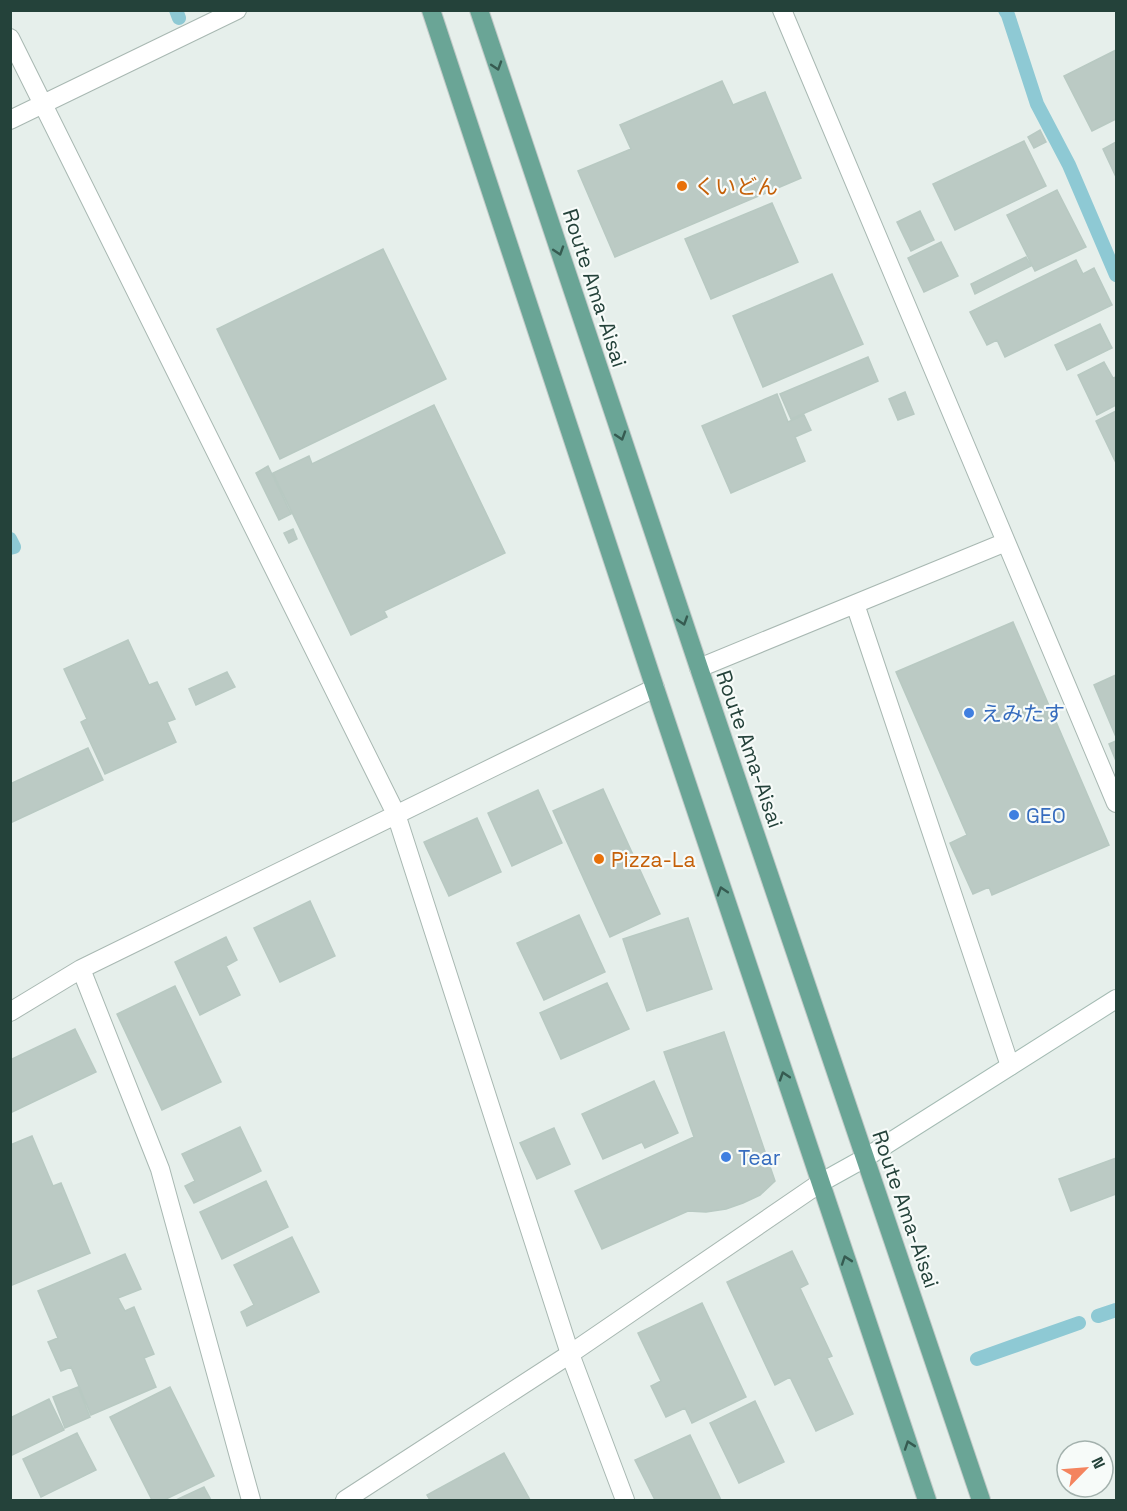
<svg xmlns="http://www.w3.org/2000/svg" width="1127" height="1511" viewBox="0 0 1127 1511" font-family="'Space Grotesk','Noto Sans JP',sans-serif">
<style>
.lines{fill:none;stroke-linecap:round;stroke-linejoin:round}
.stream{stroke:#8ec9d4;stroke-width:14}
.building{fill:#bbcac4;stroke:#b8c9c2;stroke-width:1.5}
.street-casing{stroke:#a8b8b2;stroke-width:20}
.secondary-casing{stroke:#a4bbb3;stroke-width:20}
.primary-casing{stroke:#c2cac8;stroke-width:20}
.street{stroke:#fff;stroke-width:18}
.secondary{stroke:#fff;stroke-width:18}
.primary{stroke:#6aa596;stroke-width:18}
.oneway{stroke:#365b51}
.food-dot{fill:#e8710a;stroke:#f7fbf9;stroke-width:2}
.shop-dot{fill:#3f7fe0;stroke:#f7fbf9;stroke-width:2}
.labels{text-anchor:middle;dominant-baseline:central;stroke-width:4.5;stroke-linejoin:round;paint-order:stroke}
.food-label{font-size:21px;fill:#c56008;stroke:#f7fbf9;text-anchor:start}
.street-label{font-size:21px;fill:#24423a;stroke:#f7fbf9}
.shop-label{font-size:21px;fill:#366cbe;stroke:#f7fbf9;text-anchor:start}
</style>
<rect width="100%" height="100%" fill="#e6efeb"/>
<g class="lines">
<path class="stream" d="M 176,10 L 179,18
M 1005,10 L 1008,15 L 1037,104 L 1069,165 L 1116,275
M 10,539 L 14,547 L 10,548
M 1098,1316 L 1116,1310
M 977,1359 L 1079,1323"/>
</g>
<path class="building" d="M 1116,50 L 1116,119 L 1092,131 L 1064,76 Z
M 722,81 L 733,105 L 765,92 L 801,178 L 615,257 L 578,171 L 631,149 L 620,125 Z
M 1040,130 L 1046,142 L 1034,148 L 1028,137 Z
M 1024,141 L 1046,186 L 955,230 L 933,184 Z
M 1116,142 L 1116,177 L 1103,149 Z
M 1057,190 L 1086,247 L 1035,271 L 1007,215 Z
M 772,203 L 798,262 L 711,299 L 685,239 Z
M 920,211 L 934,240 L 911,251 L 897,222 Z
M 941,242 L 958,276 L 924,292 L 908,258 Z
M 383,249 L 446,379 L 280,459 L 217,329 Z
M 1026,257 L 1031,266 L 975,294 L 971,284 Z
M 1076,260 L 1083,274 L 1094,268 L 1112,305 L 1005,357 L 997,340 L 987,345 L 970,312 Z
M 832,274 L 863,344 L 763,387 L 733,316 Z
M 1100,324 L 1112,348 L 1067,370 L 1055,345 Z
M 868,357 L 878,381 L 791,419 L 780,394 Z
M 1104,362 L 1113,378 L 1116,377 L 1116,405 L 1097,415 L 1078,375 Z
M 905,392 L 914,414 L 898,420 L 889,399 Z
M 777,394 L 788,422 L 804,415 L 811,430 L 795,437 L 805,461 L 731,493 L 702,426 Z
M 434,405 L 505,553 L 384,611 L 387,617 L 351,635 L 273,473 L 309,456 L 312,464 Z
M 1116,411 L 1116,463 L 1096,421 Z
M 268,466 L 291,514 L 279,520 L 256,473 Z
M 293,529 L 297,539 L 289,543 L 284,533 Z
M 1013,622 L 1109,845 L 992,895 L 989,887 L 973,894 L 950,843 L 967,835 L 896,672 Z
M 128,640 L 149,685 L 157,682 L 175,719 L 167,722 L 176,742 L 105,774 L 81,722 L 87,719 L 64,669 Z
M 227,672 L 235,687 L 196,705 L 189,689 Z
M 1116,675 L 1116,737 L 1094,685 Z
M 1116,741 L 1116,761 L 1109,744 Z
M 88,748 L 103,780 L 10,823 L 10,784 Z
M 603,789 L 660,914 L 610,937 L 553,811 Z
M 538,790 L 562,843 L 512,866 L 488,813 Z
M 477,818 L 501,872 L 449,896 L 424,842 Z
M 310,901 L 335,956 L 280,982 L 254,928 Z
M 579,915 L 605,972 L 544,1000 L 517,943 Z
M 688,918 L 712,989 L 647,1011 L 623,939 Z
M 226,937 L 237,960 L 226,966 L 240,995 L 200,1015 L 175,962 Z
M 607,983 L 629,1029 L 561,1059 L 540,1013 Z
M 175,986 L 221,1082 L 162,1110 L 117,1014 Z
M 75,1029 L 96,1072 L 10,1113 L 10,1060 Z
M 724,1032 L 775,1181 L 760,1195 L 743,1203 L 726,1209 L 706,1212 L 688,1211 L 602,1249 L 575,1191 L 694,1137 L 664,1052 Z
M 654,1081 L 678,1133 L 645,1148 L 642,1142 L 603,1159 L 582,1114 Z
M 240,1127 L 261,1171 L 194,1203 L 185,1186 L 195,1181 L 182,1154 Z
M 554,1128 L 570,1164 L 537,1179 L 520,1143 Z
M 32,1136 L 53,1186 L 61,1183 L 90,1253 L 10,1286 L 10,1145 Z
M 1116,1158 L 1116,1194 L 1071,1211 L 1059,1179 Z
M 266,1181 L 288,1227 L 222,1259 L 200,1212 Z
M 292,1237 L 319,1292 L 247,1326 L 241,1312 L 254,1305 L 234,1265 Z
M 792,1251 L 808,1284 L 800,1288 L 832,1356 L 827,1358 L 853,1414 L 816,1431 L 790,1377 L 775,1385 L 727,1282 Z
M 125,1254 L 141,1289 L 118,1298 L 125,1311 L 134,1307 L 154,1354 L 144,1358 L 156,1387 L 91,1415 L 71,1367 L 61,1371 L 48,1342 L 58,1338 L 38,1291 Z
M 702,1303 L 746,1397 L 692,1423 L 685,1408 L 666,1417 L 651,1386 L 661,1381 L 638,1333 Z
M 78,1387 L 90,1417 L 65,1428 L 53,1397 Z
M 170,1387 L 214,1476 L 164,1500 L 152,1500 L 110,1417 Z
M 49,1399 L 64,1430 L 10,1456 L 10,1418 Z
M 755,1401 L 784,1462 L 739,1483 L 710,1423 Z
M 77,1433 L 96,1470 L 41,1497 L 23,1459 Z
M 690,1435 L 721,1500 L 655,1500 L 635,1460 Z
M 504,1453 L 530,1500 L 430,1500 L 427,1495 Z
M 204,1487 L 211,1500 L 176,1500 Z"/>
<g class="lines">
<g class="street-casing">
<path id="street" d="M 782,10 L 1116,803
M 10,38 L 396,814 L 570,1354 L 625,1500
M 10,120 L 237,10
M 855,604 L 1010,1066
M 699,668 L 1006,542
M 81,969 L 160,1169 L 251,1500
M 10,1012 L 81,969 L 655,688
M 345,1500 L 570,1354 L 820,1183"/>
</g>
<g class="secondary-casing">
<path id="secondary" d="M 820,1183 L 865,1158 L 1116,999"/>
</g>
<g class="primary-casing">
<path id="primary" d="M 431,10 L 655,688 L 927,1500
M 479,10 L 699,668 L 981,1500"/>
</g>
<use href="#street" class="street"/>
<use href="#secondary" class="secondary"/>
<use href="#primary" class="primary"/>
</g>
<defs><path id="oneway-chevron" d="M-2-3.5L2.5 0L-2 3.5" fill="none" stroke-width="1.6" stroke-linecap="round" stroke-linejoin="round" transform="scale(1.5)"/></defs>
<g class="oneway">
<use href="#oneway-chevron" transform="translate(497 66) rotate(72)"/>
<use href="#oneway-chevron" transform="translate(559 251) rotate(72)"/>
<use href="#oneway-chevron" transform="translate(621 436) rotate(72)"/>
<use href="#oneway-chevron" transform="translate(683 621) rotate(72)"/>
<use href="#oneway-chevron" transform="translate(722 891) rotate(-108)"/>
<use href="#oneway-chevron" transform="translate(784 1076) rotate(-108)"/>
<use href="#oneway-chevron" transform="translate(846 1260) rotate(-109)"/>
<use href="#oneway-chevron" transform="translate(909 1445) rotate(-109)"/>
</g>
<g class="food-dot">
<circle cx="682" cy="186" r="6"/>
<circle cx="599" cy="859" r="6"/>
</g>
<g class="shop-dot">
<circle cx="969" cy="713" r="6"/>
<circle cx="1014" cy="815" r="6"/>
<circle cx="726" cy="1157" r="6"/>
</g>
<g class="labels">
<g class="food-label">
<text x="694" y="186">くいどん</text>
<text x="611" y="859">Pizza-La</text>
</g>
<g class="street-label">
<text transform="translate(595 288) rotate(72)">Route Ama-Aisai</text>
<text transform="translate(750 749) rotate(71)">Route Ama-Aisai</text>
<text transform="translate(906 1209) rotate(71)">Route Ama-Aisai</text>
</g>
<g class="shop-label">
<text x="981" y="713">えみたす</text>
<text x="1026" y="815">GEO</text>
<text x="738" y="1157">Tear</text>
</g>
</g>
<rect width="1127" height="1511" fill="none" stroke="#24423a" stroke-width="24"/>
<g transform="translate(1085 1469) rotate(65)"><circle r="28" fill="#f7fbf9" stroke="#a3b1ad" stroke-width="1.5"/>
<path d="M0-4.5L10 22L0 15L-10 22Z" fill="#f4845f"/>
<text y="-9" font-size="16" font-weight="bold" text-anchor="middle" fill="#24423a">N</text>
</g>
</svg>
